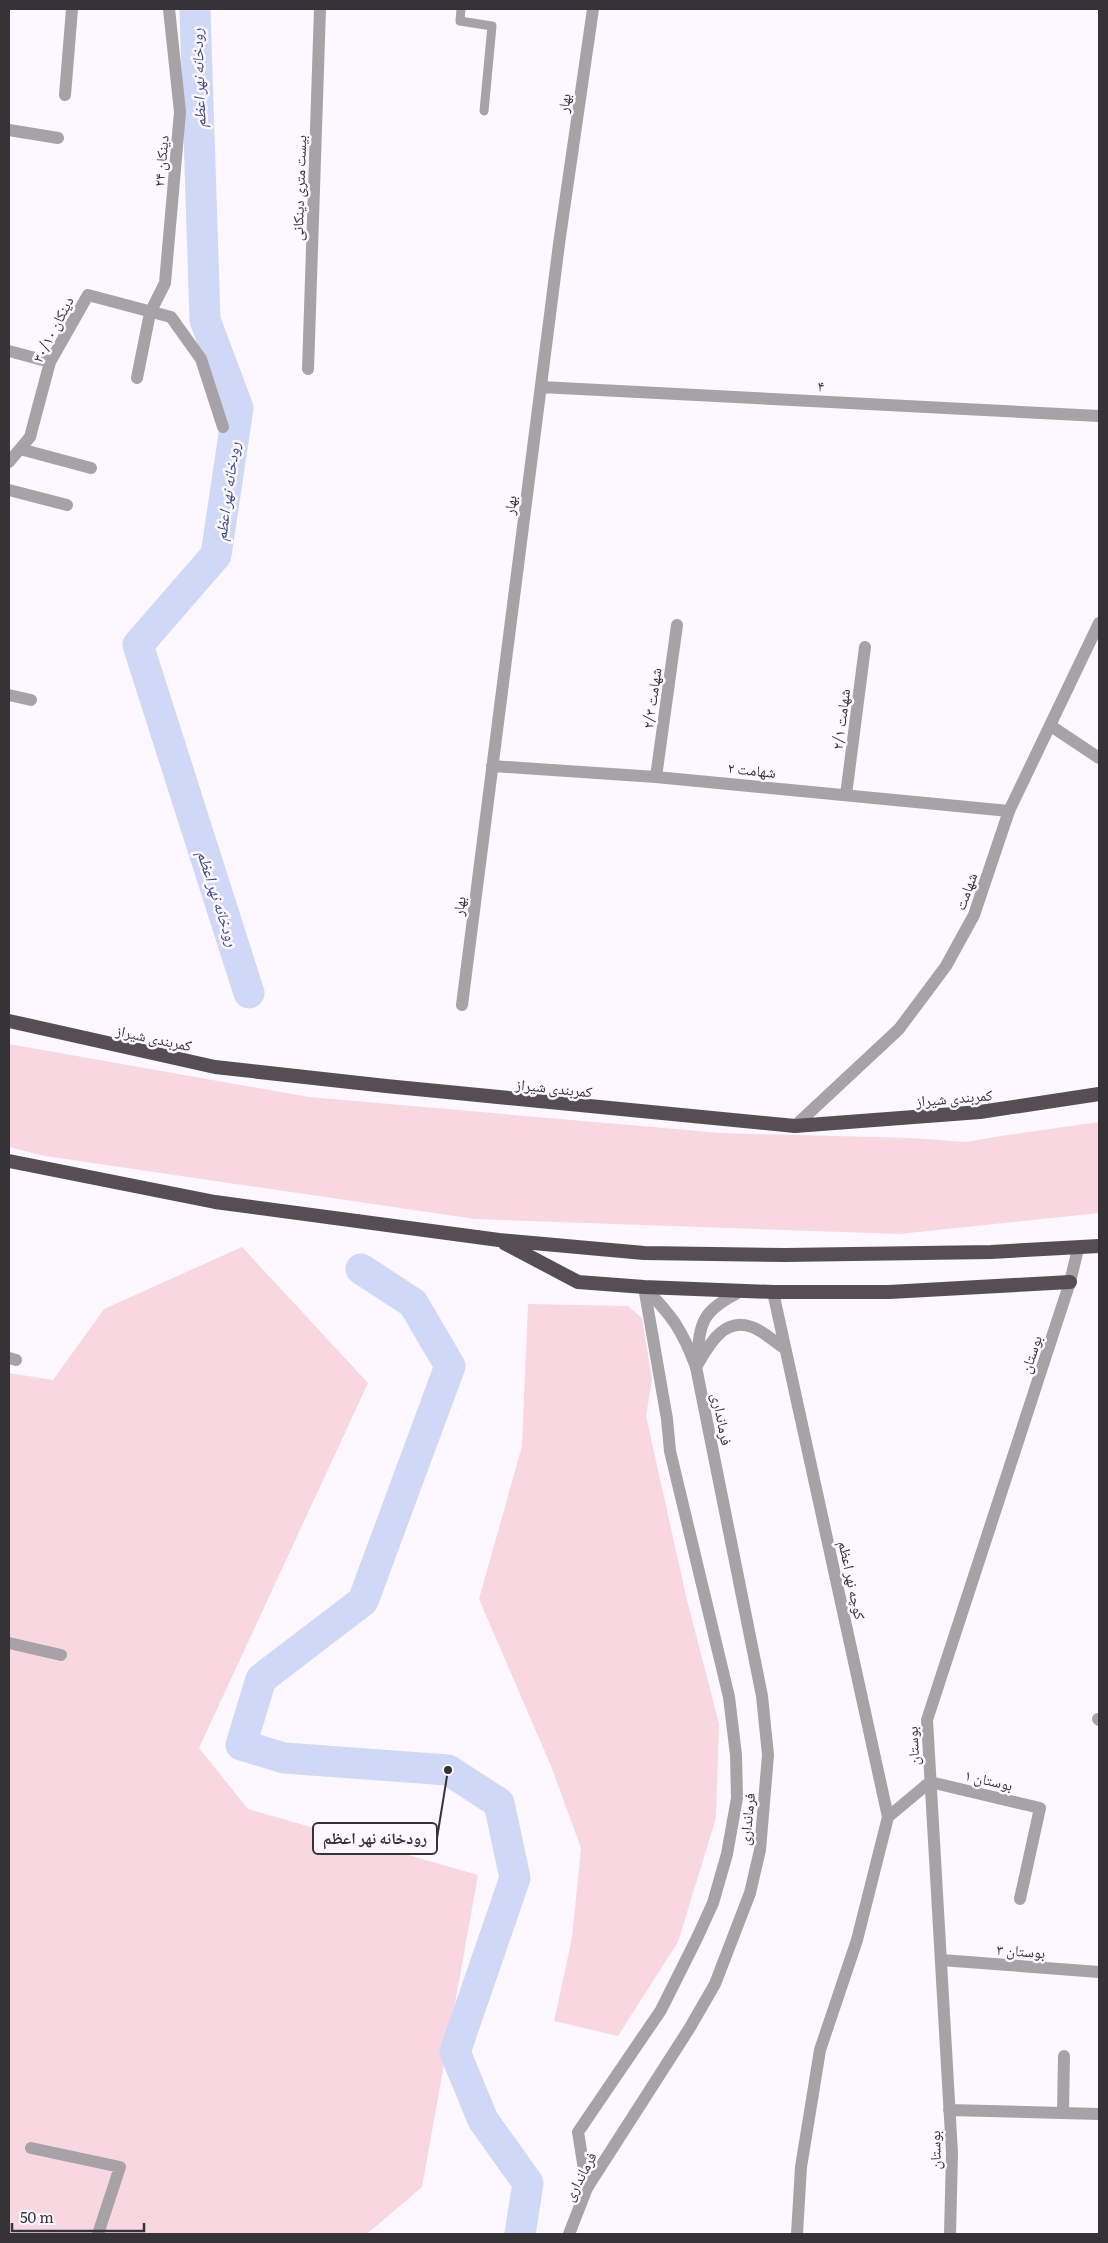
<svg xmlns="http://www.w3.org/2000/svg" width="1108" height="2243" viewBox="0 0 1108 2243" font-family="Literata,'Noto Naskh Arabic',serif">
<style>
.green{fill:#f8d7e0}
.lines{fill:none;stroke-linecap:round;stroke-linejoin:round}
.river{stroke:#cfd8f6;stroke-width:31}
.service{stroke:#a6a2a5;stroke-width:9}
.minor{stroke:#a6a2a5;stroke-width:12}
.tertiary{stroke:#a6a2a5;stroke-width:12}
.trunk{stroke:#564e53;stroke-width:14}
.labels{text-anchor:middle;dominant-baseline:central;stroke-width:5;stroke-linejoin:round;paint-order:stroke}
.street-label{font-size:15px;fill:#363337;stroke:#fdf7ff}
.water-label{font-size:16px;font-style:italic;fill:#3f4c88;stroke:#fdf7ff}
.leader{fill:none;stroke:#363337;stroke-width:2}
.callout-dot{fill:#363337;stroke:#fdf7ff;stroke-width:2}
.callout{fill:#fdf7ff;stroke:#363337;stroke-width:2}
.callout-label{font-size:16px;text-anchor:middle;font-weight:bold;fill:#363337}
</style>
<rect width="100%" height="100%" fill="#fdf7ff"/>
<path class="green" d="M 9,1044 L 309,1097 L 721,1133 L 911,1138 L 966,1142 L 1001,1136 L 1099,1122 L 1099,1213 L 899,1234 L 475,1219 L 45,1156 L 9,1147 Z
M 242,1247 L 368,1383 L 199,1748 L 248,1809 L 478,1875 L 422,2187 L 367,2234 L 9,2234 L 9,1373 L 53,1380 L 104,1309 Z
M 528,1304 L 628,1306 L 642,1318 L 652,1380 L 646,1416 L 686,1596 L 719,1724 L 716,1818 L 678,1942 L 618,2036 L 554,2021 L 572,1938 L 581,1848 L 551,1766 L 479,1599 L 522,1446 Z"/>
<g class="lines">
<path class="river" d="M 195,9 L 205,320 L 238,408 L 216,555 L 138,645 L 249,993
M 361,1269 L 413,1303 L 450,1366 L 363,1601 L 261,1679 L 241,1745 L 284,1758 L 448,1770 L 499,1803 L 515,1878 L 455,2052 L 483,2120 L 528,2183 L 520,2234"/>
<path class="service" d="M 461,9 L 460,21 L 492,26 L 484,111"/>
<path class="minor" d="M 65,95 L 72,9
M 9,130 L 58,138
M 9,351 L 50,362
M 308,369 L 320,9
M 137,378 L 150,313 L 165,283 L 180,112 L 169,9
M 541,387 L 1099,416
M 20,449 L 91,468
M 9,462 L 30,437 L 50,362 L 88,295 L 171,317 L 201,359 L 223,427
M 9,490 L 67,505
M 9,695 L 31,700
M 1051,726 L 1099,758
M 492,766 L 656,777 L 1009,811
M 656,777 L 677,625
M 846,795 L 865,647
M 462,1005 L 559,244 L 593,9
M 773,1292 L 888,1817
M 9,1358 L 16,1360
M 696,1367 C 708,1347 723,1316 752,1327 C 763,1331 775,1342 785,1349
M 9,1643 L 61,1655
M 1098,1719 L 1099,1720
M 941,1960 L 1099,1972
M 1063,2113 L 1064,2056
M 31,2148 L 120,2167 L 98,2234
M 587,2188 L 578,2132 L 661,2010 L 697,1938 L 713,1903 L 727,1854 L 737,1798 L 736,1755 L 729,1697 L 670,1451 L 667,1419 L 644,1287
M 797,2234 L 801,2167 L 820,2050 L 857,1940 L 888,1817 L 930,1782 L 1040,1808 L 1020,1899"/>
<path class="tertiary" d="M 795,1126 L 899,1029 L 946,966 L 974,915 L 1009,811 L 1099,623
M 697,1362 C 700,1319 702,1312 741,1291
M 949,2110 L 1099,2114
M 569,2234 L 587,2188 L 689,2029 L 715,1984 L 750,1893 L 760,1850 L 768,1755 L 762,1696 L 696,1367 C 682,1329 672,1316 644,1287
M 950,2234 L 952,2153 L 927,1720 L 1070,1282 L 1078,1249"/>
<path class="trunk" d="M 9,1021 L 215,1067 L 386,1086 L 795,1126 L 980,1112 L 1099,1094
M 9,1161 L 215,1202 L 499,1240 L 644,1253 L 785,1255 L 991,1252 L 1099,1246
M 504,1243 L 578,1282 L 644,1287 L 773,1292 L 889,1292 L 1070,1282"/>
</g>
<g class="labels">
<g class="street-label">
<text transform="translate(563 103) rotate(-82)">بهار</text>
<text transform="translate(160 161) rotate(-85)">۲۴ دینکان</text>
<text transform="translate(298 188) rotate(-88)">بیست متری دینکانی</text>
<text transform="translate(52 329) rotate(-63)">۳۰/۱۰ دینکان</text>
<text transform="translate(821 385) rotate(3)">۴</text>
<text transform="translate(509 505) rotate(-83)">بهار</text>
<text transform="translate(651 698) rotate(-82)">۲/۳ شهامت</text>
<text transform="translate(840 719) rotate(-83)">۲/۱ شهامت</text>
<text transform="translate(752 769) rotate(6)">۲ شهامت</text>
<text transform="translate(965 891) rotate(-70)">شهامت</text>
<text transform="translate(458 906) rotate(-83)">بهار</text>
<text transform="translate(154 1037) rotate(12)">کمربندی شیراز</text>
<text transform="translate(554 1087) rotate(6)">کمربندی شیراز</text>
<text transform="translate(954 1097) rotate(-5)">کمربندی شیراز</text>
<text transform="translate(1030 1354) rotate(-72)">بوستان</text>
<text transform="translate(723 1419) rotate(79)">فرمانداری</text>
<text transform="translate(853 1580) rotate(78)">کوچه نهر اعظم</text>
<text transform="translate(912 1746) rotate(-93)">بوستان</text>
<text transform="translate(989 1779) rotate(13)">۱ بوستان</text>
<text transform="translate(746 1819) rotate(-84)">فرمانداری</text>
<text transform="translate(1021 1950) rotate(4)">۳ بوستان</text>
<text transform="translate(934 2150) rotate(-91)">بوستان</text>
<text transform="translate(579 2176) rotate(-62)">فرمانداری</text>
</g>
<g class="water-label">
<text transform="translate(197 78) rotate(-92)">رودخانه نهر اعظم</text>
<text transform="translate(226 491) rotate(-82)">رودخانه نهر اعظم</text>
<text transform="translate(219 898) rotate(72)">رودخانه نهر اعظم</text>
</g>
</g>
<path class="leader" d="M448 1770L437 1838"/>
<circle class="callout-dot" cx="448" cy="1770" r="5"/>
<rect class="callout" x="313" y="1823" width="124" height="31" rx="5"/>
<g class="callout-label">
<text x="375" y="1844">رودخانه نهر اعظم</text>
</g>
<rect width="1108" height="2243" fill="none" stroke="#363337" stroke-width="20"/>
<path d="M12 2223v8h132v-8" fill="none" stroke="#363337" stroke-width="2.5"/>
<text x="20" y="2223" font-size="15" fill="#363337" stroke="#fdf7ff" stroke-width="4" paint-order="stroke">50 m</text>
</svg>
